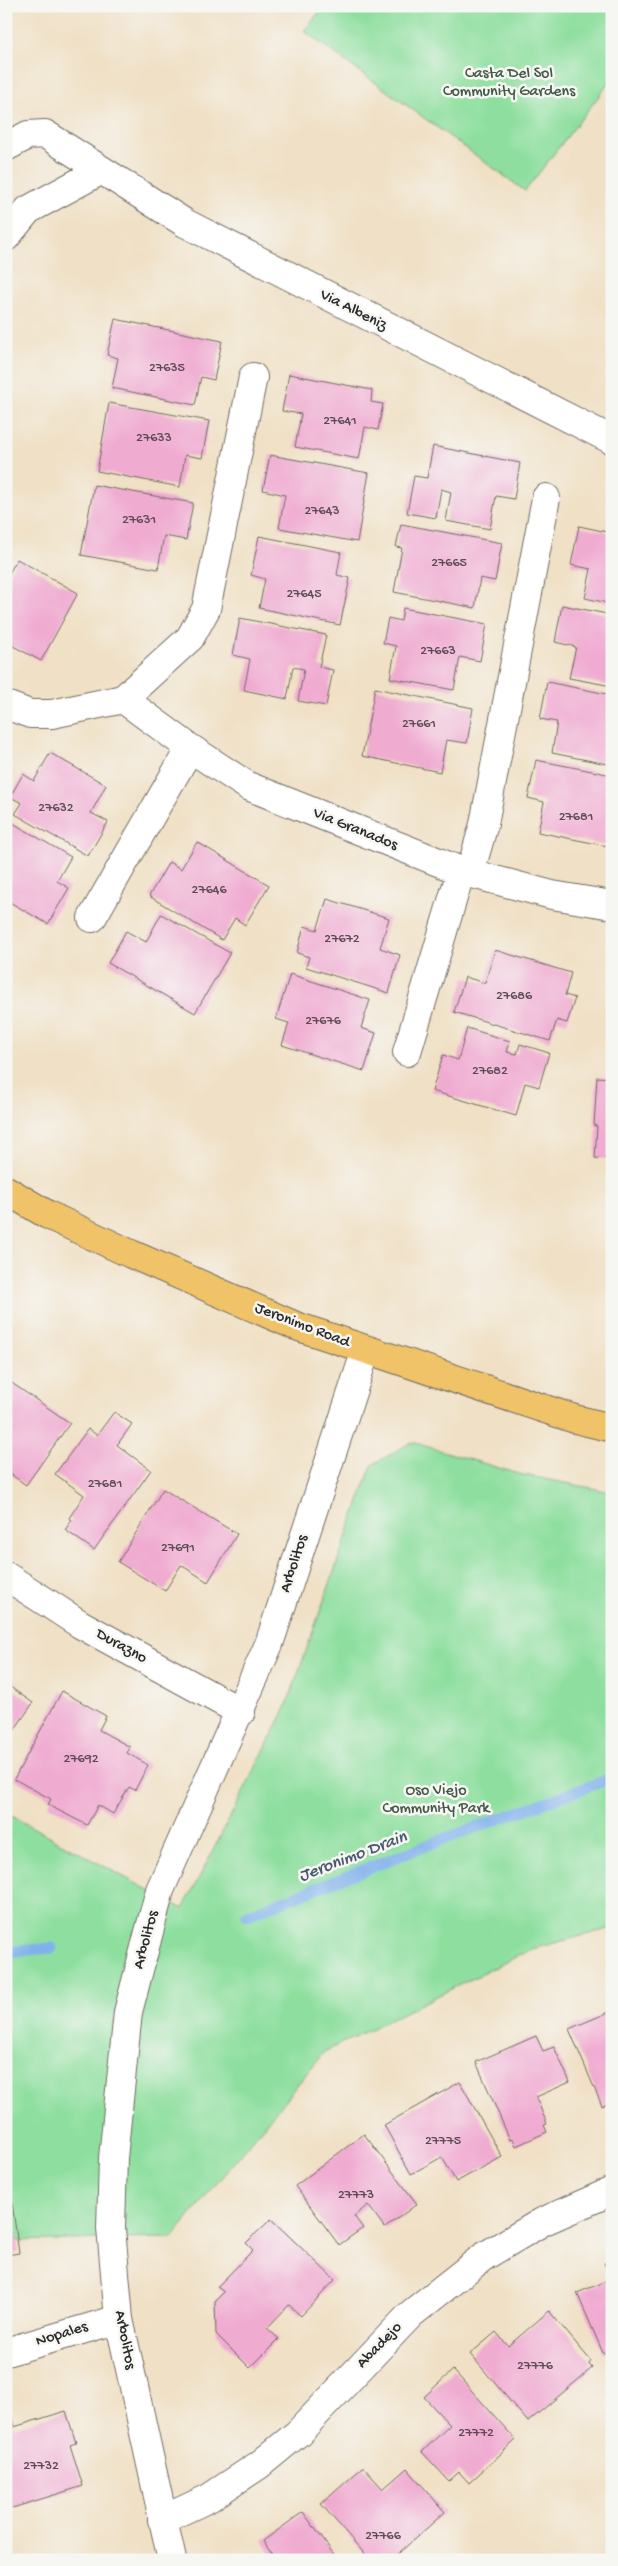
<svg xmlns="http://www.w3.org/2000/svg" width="618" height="2566" viewBox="0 0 618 2566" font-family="'Gochi Hand',sans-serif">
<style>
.green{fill:#8edf9f;stroke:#5c8565}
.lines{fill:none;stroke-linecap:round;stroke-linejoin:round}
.stream{stroke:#81b1ec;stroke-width:11}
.building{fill:#f0abd1}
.minor-casing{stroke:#706a61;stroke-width:30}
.major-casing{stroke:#706a61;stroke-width:30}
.minor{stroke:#fff;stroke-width:28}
.major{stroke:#f0c369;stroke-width:28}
.labels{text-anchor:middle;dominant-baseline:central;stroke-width:5;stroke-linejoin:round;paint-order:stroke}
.number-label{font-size:14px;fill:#5c4b54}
.park-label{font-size:16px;fill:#445848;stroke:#f6f6f2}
.street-label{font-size:16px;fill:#2b2b2b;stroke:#f6f6f2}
.water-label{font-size:18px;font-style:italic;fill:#495a6f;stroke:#f6f6f2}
</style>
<rect width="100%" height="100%" fill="#f6f6f2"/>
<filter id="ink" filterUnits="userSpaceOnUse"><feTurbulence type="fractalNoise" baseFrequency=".02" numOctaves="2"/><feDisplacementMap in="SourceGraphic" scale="10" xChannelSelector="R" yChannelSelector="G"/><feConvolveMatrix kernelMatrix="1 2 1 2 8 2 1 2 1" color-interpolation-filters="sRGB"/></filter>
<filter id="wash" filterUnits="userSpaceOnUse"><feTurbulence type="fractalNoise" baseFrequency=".0096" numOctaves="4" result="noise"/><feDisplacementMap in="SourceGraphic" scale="20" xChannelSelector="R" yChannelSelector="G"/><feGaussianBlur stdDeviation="1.12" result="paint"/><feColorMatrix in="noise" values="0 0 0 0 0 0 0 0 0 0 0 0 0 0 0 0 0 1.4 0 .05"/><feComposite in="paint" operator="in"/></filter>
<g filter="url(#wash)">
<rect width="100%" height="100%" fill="#f0e0c5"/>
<path class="green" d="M 324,6 L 612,6 L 612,79 L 525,191 L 304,31 Z
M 412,1442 L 519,1474 L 612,1492 L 612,1928 L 532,1949 L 324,2052 L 172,2238 L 6,2241 L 6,1813 L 183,1909 L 285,1710 L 372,1465 Z"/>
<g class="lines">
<path class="stream" d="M 247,1915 L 433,1843 L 612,1778
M 6,1952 L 52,1948"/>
</g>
<g id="blocks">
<path class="building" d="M 115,319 L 222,341 L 214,380 L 201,377 L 195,405 L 112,388 L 118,358 L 107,355 Z
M 289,374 L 372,390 L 371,402 L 383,404 L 378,430 L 365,427 L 359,459 L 295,447 L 301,414 L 282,411 Z
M 109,403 L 209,421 L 202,458 L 185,455 L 180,487 L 97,471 Z
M 433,446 L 520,463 L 514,499 L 496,496 L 490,529 L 446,521 L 451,492 L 441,489 L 436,518 L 407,513 L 414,476 L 427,478 Z
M 270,455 L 369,473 L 357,542 L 279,528 L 285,495 L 263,490 Z
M 94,485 L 193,503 L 186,540 L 164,536 L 158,569 L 81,555 Z
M 401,524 L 502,543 L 495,581 L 480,578 L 475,608 L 394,592 L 402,548 L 396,547 Z
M 579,526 L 612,533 L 612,604 L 585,598 L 591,569 L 571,565 Z
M 259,536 L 341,552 L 337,575 L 350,578 L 340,625 L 259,608 L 265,579 L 251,575 Z
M 17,559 L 78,593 L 41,661 L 13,646 L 6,658 L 6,579 Z
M 562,605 L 612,615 L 612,686 L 569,678 L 576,647 L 555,642 Z
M 403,608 L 487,624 L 480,661 L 460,657 L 454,690 L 390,678 L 396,646 L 383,643 L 388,618 L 401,621 Z
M 240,618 L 326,635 L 319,667 L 333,670 L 326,706 L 298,701 L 304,669 L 293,667 L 287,699 L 244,690 L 250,659 L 233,655 Z
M 547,682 L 612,695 L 612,765 L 552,753 L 557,722 L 540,719 Z
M 375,688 L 473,708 L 467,743 L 446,740 L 440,772 L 362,756 Z
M 50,753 L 106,785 L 91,813 L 108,822 L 88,856 L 15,814 L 22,803 L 10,797 L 23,774 L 34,781 Z
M 536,760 L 612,775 L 612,847 L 538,832 L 544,802 L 528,798 Z
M 6,819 L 71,857 L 57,881 L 69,888 L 48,924 L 6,900 Z
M 197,842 L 269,885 L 245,925 L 235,918 L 222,940 L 149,896 L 169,862 L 181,869 Z
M 327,899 L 389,918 L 380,948 L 400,955 L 389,993 L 306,967 L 309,957 L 297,953 L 304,926 L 317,930 Z
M 161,914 L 230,953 L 195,1013 L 108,963 L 126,931 L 146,942 Z
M 495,950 L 571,973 L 565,995 L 575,998 L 567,1023 L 557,1020 L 550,1041 L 454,1012 L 465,977 L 485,983 Z
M 290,974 L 370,1000 L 361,1028 L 376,1033 L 364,1071 L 282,1045 L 289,1023 L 276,1019 Z
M 467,1028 L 510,1041 L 507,1052 L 517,1054 L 520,1044 L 549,1053 L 539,1087 L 525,1083 L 516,1116 L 432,1091 L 443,1055 L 458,1060 Z
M 597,1077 L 612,1078 L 612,1159 L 595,1158 L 597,1126 L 594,1126 Z
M 6,1379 L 70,1423 L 26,1485 L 6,1471 Z
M 114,1412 L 132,1424 L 117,1445 L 151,1470 L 94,1550 L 65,1530 L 72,1520 L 69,1518 L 84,1495 L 55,1474 L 88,1429 L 97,1435 Z
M 163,1489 L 237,1534 L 208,1582 L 181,1565 L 165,1591 L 118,1562 Z
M 6,1684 L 33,1703 L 6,1742 Z
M 62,1691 L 106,1716 L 99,1730 L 130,1747 L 127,1753 L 148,1765 L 135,1790 L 129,1787 L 113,1814 L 98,1805 L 87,1825 L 48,1805 L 51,1799 L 14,1779 Z
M 612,2011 L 612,2102 L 602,2106 L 569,2029 Z
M 536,2036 L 543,2051 L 554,2047 L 570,2082 L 536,2097 L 547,2124 L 544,2125 L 547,2132 L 516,2146 L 513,2139 L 510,2140 L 476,2062 Z
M 460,2082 L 502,2157 L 456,2182 L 442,2157 L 411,2174 L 384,2125 Z
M 364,2134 L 417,2204 L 385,2228 L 368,2205 L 354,2216 L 363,2228 L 339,2245 L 295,2186 Z
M 6,2188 L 10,2188 L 19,2253 L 6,2255 Z
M 271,2219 L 335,2280 L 301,2316 L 289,2305 L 267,2328 L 279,2339 L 250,2368 L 216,2334 L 215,2301 L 224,2292 L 217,2287 L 253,2250 L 246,2243 Z
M 612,2260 L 612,2349 L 603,2353 L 577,2293 L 611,2279 L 604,2263 Z
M 549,2311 L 591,2361 L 589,2364 L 592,2368 L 528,2422 L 470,2354 L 496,2332 L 508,2346 Z
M 453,2370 L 516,2440 L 469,2483 L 459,2472 L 449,2481 L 422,2452 L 450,2425 L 424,2397 Z
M 66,2411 L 76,2443 L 70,2445 L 83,2486 L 6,2510 L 6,2416 L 11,2415 L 14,2427 Z
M 363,2467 L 383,2489 L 407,2468 L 445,2512 L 391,2560 L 370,2560 L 321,2504 Z
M 303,2512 L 338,2560 L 267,2560 L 273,2556 L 263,2541 Z"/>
</g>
</g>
<g filter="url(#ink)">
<use href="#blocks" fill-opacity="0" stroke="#706a61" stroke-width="1"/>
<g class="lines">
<g class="minor-casing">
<path id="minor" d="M 6,147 L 28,135 L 45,134 L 185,223 L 612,440
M 6,237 L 28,210 L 100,171
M 123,699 L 190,748 L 248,786 L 461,871 L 552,895 L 612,905
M 6,705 L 30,714 L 52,714 L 123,699 L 190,638 L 206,609 L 253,377
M 470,873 L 484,824 L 546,498
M 92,918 L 190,748
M 407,1052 L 461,871
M 6,1576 L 80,1624 L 241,1712
M 6,2352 L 119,2319
M 162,2520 L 209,2498 L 259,2465 L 298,2433 L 411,2314 L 483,2257 L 542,2222 L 612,2191
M 172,2560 L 119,2319 L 111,2228 L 113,2158 L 128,2012 L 160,1890 L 269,1644 L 366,1350"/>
</g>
<g class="major-casing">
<path id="major" d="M 6,1190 L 48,1215 L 131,1254 L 296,1326 L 575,1419 L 612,1428"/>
</g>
<use href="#minor" class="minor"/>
<use href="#major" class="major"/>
</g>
</g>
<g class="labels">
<g class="number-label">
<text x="167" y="368">27635</text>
<text x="340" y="421">27641</text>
<text x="154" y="438">27633</text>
<text x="322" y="511">27643</text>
<text x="139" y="520">27631</text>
<text x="449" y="563">27665</text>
<text x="304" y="594">27645</text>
<text x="438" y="651">27663</text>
<text x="419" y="724">27661</text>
<text x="56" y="808">27632</text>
<text x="576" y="817">27681</text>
<text x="209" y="890">27646</text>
<text x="342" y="939">27672</text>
<text x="514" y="996">27686</text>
<text x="323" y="1021">27676</text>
<text x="490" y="1071">27682</text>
<text x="105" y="1484">27681</text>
<text x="178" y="1548">27691</text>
<text x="81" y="1759">27692</text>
<text x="443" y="2141">27775</text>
<text x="356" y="2195">27773</text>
<text x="535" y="2366">27776</text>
<text x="476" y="2433">27772</text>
<text x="41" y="2466">27732</text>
<text x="383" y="2536">27766</text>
</g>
<g class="park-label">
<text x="509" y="74">Casta Del Sol<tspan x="509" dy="18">Community Gardens</tspan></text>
<text x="436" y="1791">Oso Viejo<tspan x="436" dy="18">Community Park</tspan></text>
</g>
<g class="street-label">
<text transform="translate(353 311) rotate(27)">Via Albeniz</text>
<text transform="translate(355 830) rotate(22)">Via Granados</text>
<text transform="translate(302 1326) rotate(21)">Jeronimo Road</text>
<text transform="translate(295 1564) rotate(-72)">Arbolitos</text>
<text transform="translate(121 1647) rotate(29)">Durazno</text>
<text transform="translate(147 1940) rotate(-75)">Arbolitos</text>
<text transform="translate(62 2335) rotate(-17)">Nopales</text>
<text transform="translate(124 2340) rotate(79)">Arbolitos</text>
<text transform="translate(380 2346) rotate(-46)">Abadejo</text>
</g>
<g class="water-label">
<text transform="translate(353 1857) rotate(-21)">Jeronimo Drain</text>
</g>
</g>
<rect width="618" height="2566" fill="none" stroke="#f6f6f2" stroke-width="25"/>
</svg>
